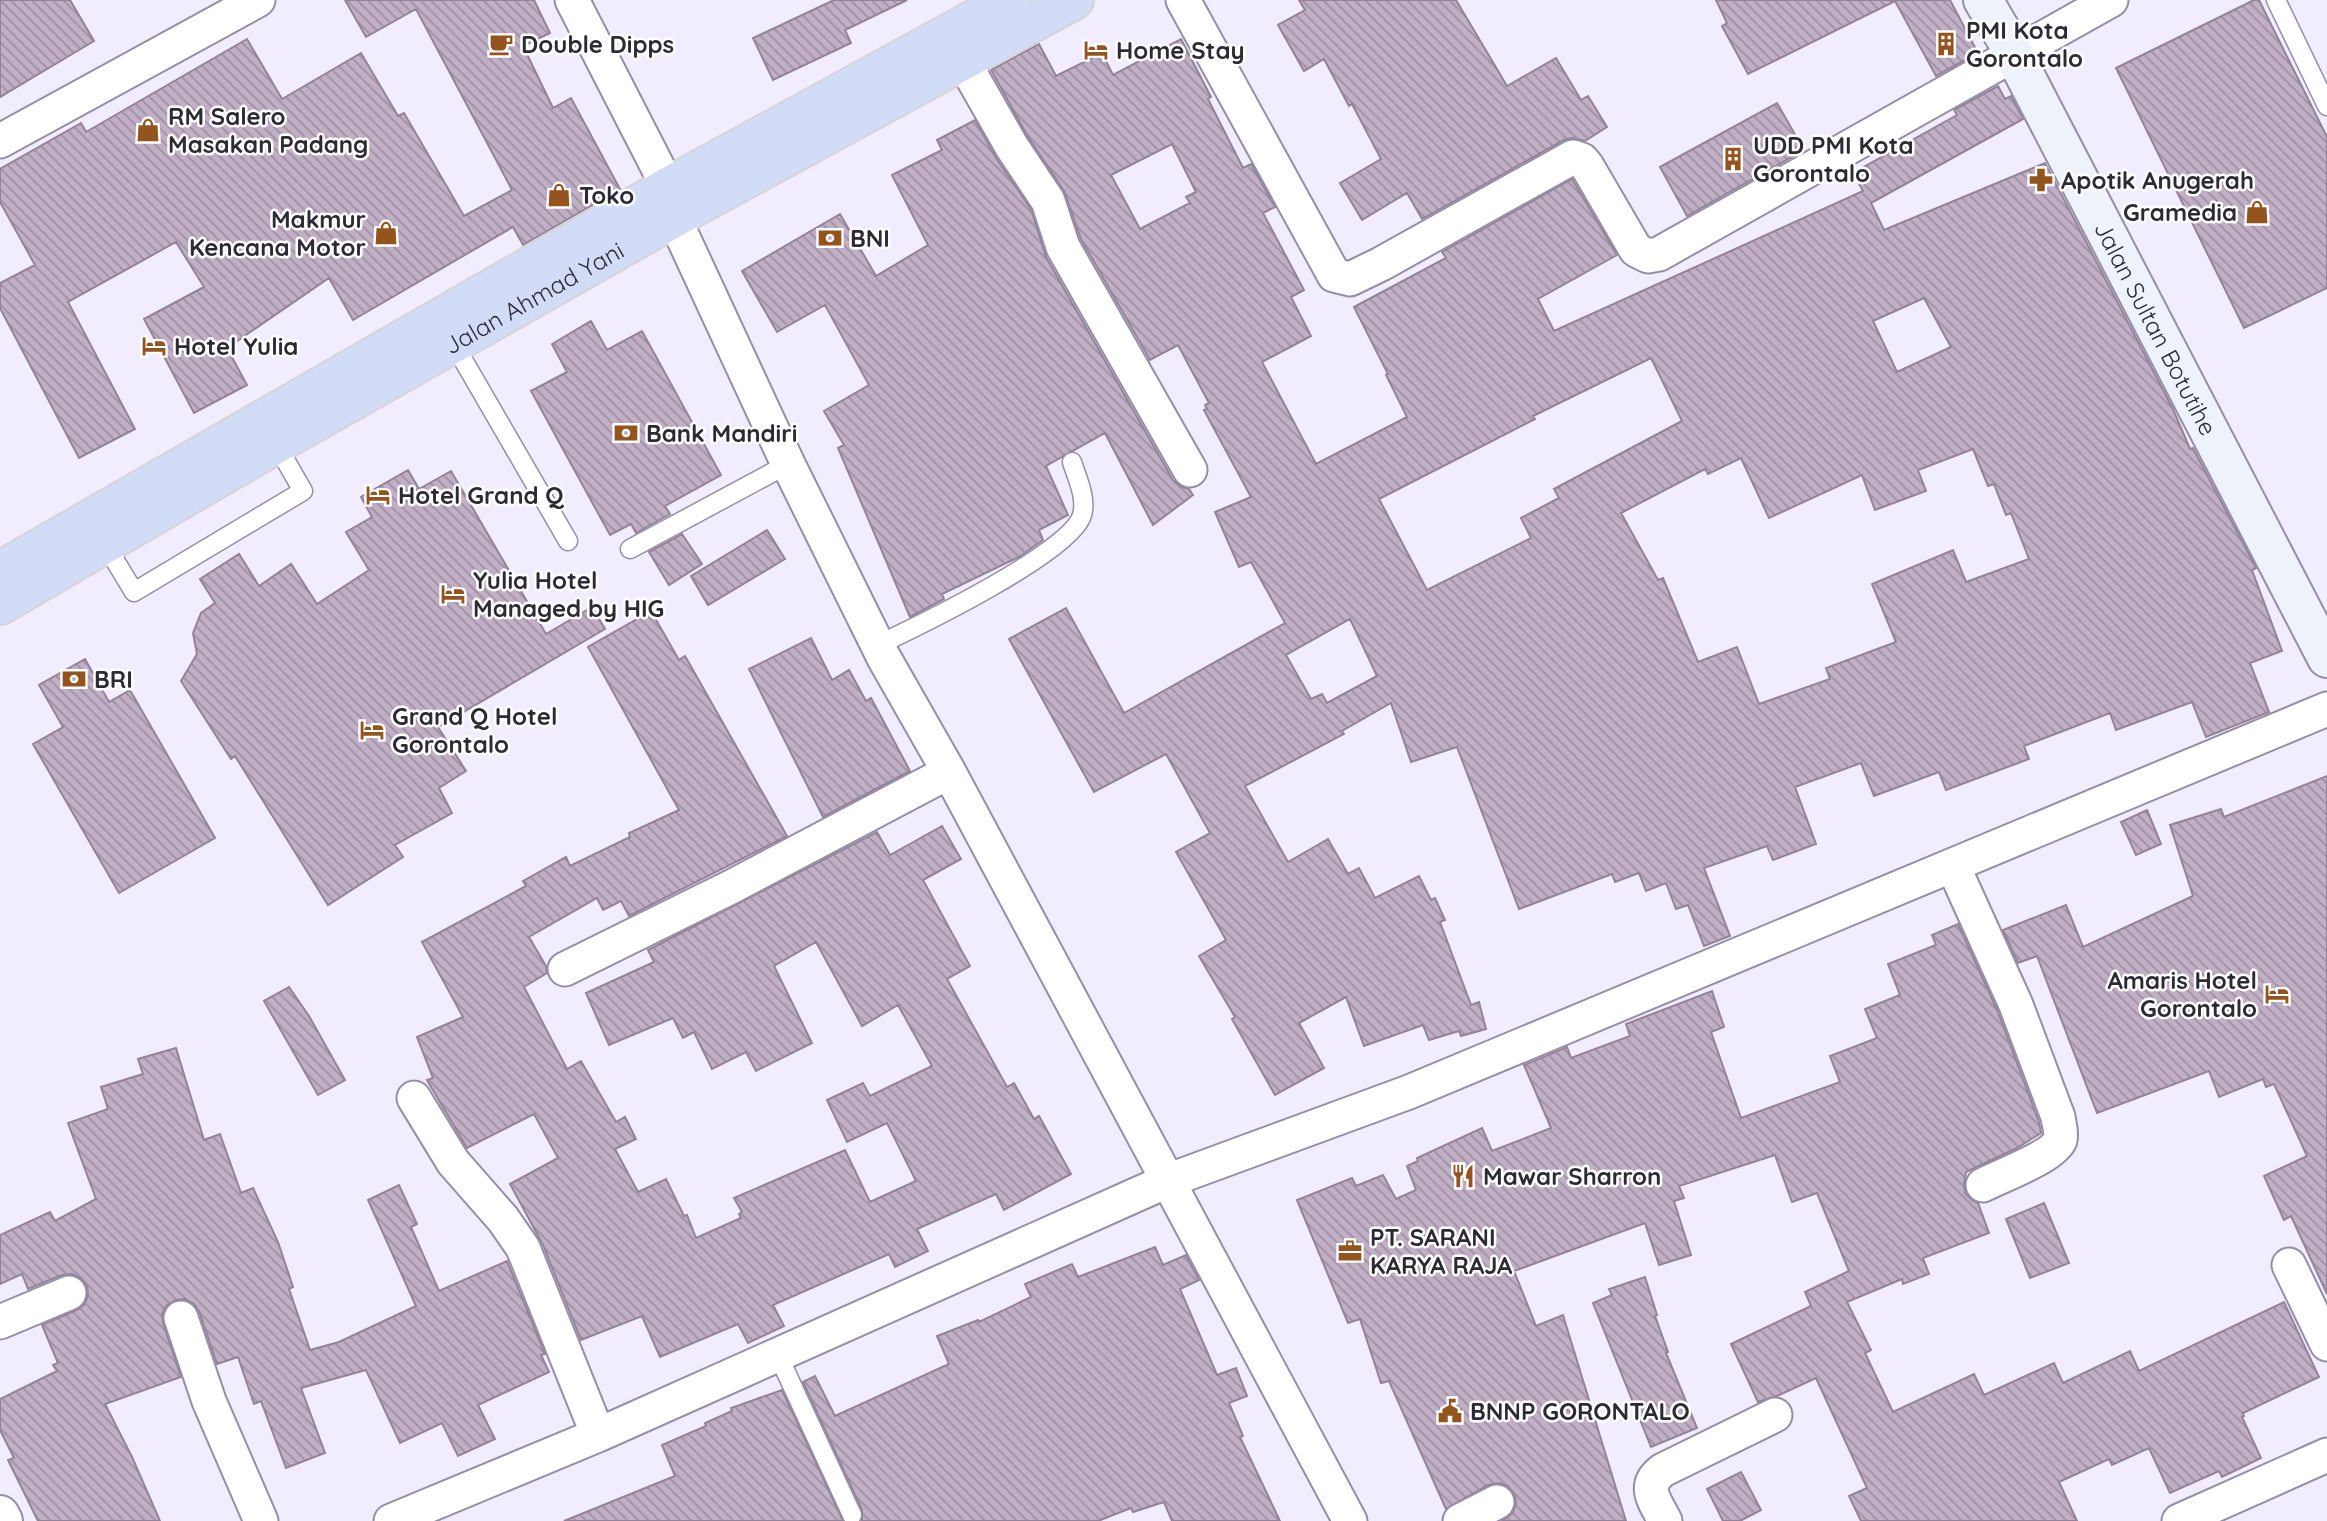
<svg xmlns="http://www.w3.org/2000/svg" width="2327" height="1521" viewBox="0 0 2327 1521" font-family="Quicksand,sans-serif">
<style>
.building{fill:url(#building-back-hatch);stroke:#948398;stroke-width:2;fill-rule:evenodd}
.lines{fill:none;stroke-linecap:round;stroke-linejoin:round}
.service-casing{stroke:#948ea7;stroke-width:21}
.minor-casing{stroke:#948ea7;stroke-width:37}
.tertiary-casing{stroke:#948ea7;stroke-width:42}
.secondary-casing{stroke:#948ea7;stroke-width:42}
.trunk-casing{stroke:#d5d4d6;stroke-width:42}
.service{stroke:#fff;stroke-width:18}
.minor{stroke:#fff;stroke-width:33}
.tertiary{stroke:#fff;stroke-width:38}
.secondary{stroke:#eef2fb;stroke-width:38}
.trunk{stroke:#d3dcf6;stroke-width:38}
.labels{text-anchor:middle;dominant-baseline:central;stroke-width:5;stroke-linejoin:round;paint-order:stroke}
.poi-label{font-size:24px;font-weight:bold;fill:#2c2a34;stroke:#fff;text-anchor:start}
.street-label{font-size:24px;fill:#2c2a34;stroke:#fff}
</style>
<defs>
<pattern id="building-back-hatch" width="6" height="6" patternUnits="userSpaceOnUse" patternTransform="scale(1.75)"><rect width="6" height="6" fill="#c1afc5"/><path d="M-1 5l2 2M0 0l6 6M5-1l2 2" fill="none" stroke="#9d8fa1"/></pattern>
</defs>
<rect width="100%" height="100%" fill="#f1edfe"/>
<path class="building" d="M 0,0 L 70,0 L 94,41 L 0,97 Z
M 345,0 L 534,0 L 550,33 L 523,46 L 553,108 L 571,98 L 620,189 L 523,245 L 513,227 L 353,320 L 329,278 L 227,348 L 247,385 L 194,413 L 144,319 L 204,287 L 176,242 L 68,302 L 135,429 L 79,458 L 0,308 L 0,283 L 35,265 L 0,202 L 0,169 L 81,123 L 86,132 L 247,39 L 282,99 L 361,53 L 398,116 L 404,113 L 464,216 L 512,190 L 416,9 L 366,37 Z
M 834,0 L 907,0 L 845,30 L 851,43 L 773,80 L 753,38 Z
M 1299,0 L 1456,0 L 1507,86 L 1556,58 L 1581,100 L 1588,96 L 1607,127 L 1585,141 L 1572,138 L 1564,140 L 1422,219 L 1407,193 L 1362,220 L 1340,183 L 1381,159 L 1352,104 L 1349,106 L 1324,59 L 1304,71 L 1278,25 L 1305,10 Z
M 1716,0 L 1950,0 L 1978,53 L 1936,76 L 1895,1 L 1748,74 L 1722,26 L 1727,23 Z
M 2254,0 L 2259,0 L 2327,137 L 2327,288 L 2244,328 L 2116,68 Z
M 1181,39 L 1211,97 L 1208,99 L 1243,168 L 1251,164 L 1275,207 L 1263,213 L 1304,290 L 1291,297 L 1311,336 L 1262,362 L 1316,464 L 1407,417 L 1386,375 L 1388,374 L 1354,307 L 1446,258 L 1442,252 L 1572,179 L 1617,255 L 1538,299 L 1554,331 L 1863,191 L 1853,173 L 1957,115 L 1954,110 L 1998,86 L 2005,99 L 2011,96 L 2023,119 L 1871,203 L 1884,230 L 2045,163 L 2173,409 L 2190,449 L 2193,448 L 2256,568 L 2252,570 L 2282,651 L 2250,663 L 2269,712 L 2206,737 L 2192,702 L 2116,730 L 2110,713 L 2024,746 L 2029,759 L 1946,790 L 1939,772 L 1874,796 L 1861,763 L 1795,787 L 1816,844 L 1773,860 L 1767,846 L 1704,868 L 1730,936 L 1704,946 L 1688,905 L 1676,909 L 1666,883 L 1646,891 L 1639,873 L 1615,882 L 1612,874 L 1519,909 L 1457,747 L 1411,762 L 1391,703 L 1342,731 L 1344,734 L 1245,786 L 1288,862 L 1328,839 L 1348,874 L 1359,868 L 1375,898 L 1419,876 L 1431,900 L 1435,898 L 1445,920 L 1440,922 L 1471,1005 L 1479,1002 L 1486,1029 L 1461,1036 L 1459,1031 L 1429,1040 L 1423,1025 L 1364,1046 L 1346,997 L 1299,1023 L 1324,1068 L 1275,1095 L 1232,1019 L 1235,1017 L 1199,956 L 1226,940 L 1176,852 L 1210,833 L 1166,754 L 1094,792 L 1009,639 L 1066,608 L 1124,713 L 1285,623 L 1251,562 L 1239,567 L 1215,512 L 1251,497 L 1204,410 L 1207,409 L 1205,405 L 1209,403 L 1178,345 L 1150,360 L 1081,239 L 1064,191 L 1028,137 L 991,70 L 1039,44 L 1056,76 L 1102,53 L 1113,75 ZM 1172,144 L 1196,192 L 1186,197 L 1190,203 L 1140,229 L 1111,175 ZM 1924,298 L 1951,347 L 1897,372 L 1873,321 ZM 1651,358 L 1682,421 L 1554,489 L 1559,498 L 1521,518 L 1531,538 L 1427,590 L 1379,499 L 1535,419 L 1533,416 ZM 1973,449 L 1988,486 L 1994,484 L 2006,515 L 2011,513 L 2029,559 L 1966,582 L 1953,550 L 1872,584 L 1896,642 L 1826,668 L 1830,679 L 1759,704 L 1737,647 L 1698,662 L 1663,578 L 1658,580 L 1621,513 L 1705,469 L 1708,474 L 1741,458 L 1769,518 L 1862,475 L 1875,510 L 1926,491 L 1918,470 ZM 1350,619 L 1377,676 L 1327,703 L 1322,694 L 1311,699 L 1286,655 Z
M 1777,103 L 1804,150 L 1687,216 L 1660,167 Z
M 975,120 L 996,158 L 1031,209 L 1046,257 L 1173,480 L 1180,486 L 1189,489 L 1193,495 L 1153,525 L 1105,433 L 1046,466 L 1068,515 L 1039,530 L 1043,540 L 1019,557 L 942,594 L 944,599 L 910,617 L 838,448 L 844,445 L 824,411 L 869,385 L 825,305 L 777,332 L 742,271 L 840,214 L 876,276 L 928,245 L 892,175 L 942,150 L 937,140 Z
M 591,321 L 607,350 L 642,331 L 721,475 L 665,506 L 670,514 L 636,533 L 631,524 L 610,535 L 531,391 L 567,372 L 552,344 Z
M 408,470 L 419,489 L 451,471 L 546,634 L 592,607 L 605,629 L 438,727 L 466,771 L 439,788 L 452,813 L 395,845 L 403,857 L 328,905 L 235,756 L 231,759 L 181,681 L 197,654 L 193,633 L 201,613 L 215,603 L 200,579 L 239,554 L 259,586 L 291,564 L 317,604 L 369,570 L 346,532 L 372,517 L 361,497 Z
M 767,530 L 785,559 L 708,605 L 691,576 Z
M 682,534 L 702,564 L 669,585 L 649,552 Z
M 651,611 L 679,660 L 685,656 L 787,836 L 629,916 L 621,901 L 603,910 L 597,898 L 529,937 L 546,966 L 547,973 L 524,987 L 567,1069 L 581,1061 L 616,1122 L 625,1117 L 636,1139 L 615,1149 L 638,1192 L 666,1179 L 684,1216 L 687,1215 L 696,1238 L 741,1218 L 739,1214 L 742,1212 L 734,1198 L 845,1150 L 870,1202 L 916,1181 L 887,1123 L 847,1142 L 827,1100 L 863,1083 L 870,1096 L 932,1066 L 898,1005 L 862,1026 L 816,942 L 774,966 L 812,1043 L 756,1071 L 746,1052 L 712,1069 L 694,1032 L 683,1038 L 673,1018 L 609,1045 L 586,993 L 654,962 L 648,950 L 877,832 L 890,855 L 942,826 L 961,859 L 923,880 L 970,966 L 947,979 L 1007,1087 L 1014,1083 L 1034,1119 L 1039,1116 L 1071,1174 L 1004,1210 L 996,1194 L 917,1229 L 928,1251 L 895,1267 L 889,1254 L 773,1305 L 784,1326 L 748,1343 L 738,1324 L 660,1357 L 642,1316 L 581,1340 L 543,1245 L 510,1184 L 558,1158 L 534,1114 L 467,1148 L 427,1080 L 433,1078 L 417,1037 L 463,1017 L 422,942 L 526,886 L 523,881 L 566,857 L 570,866 L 630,837 L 629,833 L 679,810 L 588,647 Z
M 811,638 L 832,680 L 849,670 L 866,701 L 871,698 L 910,771 L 823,817 L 749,669 Z
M 85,659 L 109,702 L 130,690 L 215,838 L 119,893 L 33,744 L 63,727 L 39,685 Z
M 2327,776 L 2327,1294 L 2291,1216 L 2284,1220 L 2264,1176 L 2307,1156 L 2274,1084 L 2266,1087 L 2263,1079 L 2219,1097 L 2209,1071 L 2097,1113 L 2037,956 L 2018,963 L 2003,930 L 2066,905 L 2083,947 L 2193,896 L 2170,825 L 2221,809 L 2224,817 Z
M 2147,810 L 2161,844 L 2136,855 L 2121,822 Z
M 1958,924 L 1998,1012 L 2039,1122 L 2041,1133 L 2017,1148 L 1966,1172 L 1964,1184 L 1965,1193 L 1972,1200 L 1978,1203 L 1989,1233 L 1923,1258 L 1929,1274 L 1903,1284 L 1902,1279 L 1847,1302 L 1871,1350 L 1865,1353 L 1893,1412 L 1974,1374 L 1984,1395 L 2054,1363 L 2063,1383 L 2130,1351 L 2139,1371 L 2284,1302 L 2319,1377 L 2243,1413 L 2244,1416 L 2242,1417 L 2261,1458 L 2222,1477 L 2219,1471 L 2170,1493 L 2149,1448 L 2112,1465 L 2109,1459 L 2059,1482 L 2077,1521 L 1861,1521 L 1849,1496 L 1867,1488 L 1816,1378 L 1777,1396 L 1758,1402 L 1731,1344 L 1811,1306 L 1805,1292 L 1849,1271 L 1817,1193 L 1792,1202 L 1775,1155 L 1679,1186 L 1684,1198 L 1674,1201 L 1691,1255 L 1659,1265 L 1645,1223 L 1514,1271 L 1536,1326 L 1563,1315 L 1626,1521 L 1502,1521 L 1513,1513 L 1516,1502 L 1514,1494 L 1508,1486 L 1499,1483 L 1488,1485 L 1446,1509 L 1389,1381 L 1381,1383 L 1360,1319 L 1348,1323 L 1297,1200 L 1352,1178 L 1356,1186 L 1383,1175 L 1396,1199 L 1416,1190 L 1407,1166 L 1418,1161 L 1417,1158 L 1482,1128 L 1492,1151 L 1551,1128 L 1524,1065 L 1567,1047 L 1571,1058 L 1630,1036 L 1626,1024 L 1712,991 L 1724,1027 L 1711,1032 L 1741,1118 L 1840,1082 L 1830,1056 L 1877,1038 L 1865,1009 L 1900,995 L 1888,964 L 1936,945 L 1932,935 Z
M 289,987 L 309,1016 L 345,1080 L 318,1095 L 264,1001 Z
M 176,1048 L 204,1140 L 220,1134 L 241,1193 L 253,1188 L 278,1242 L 293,1287 L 289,1289 L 310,1350 L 339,1342 L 416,1306 L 368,1200 L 399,1185 L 417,1224 L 411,1227 L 439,1291 L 507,1261 L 545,1354 L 541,1355 L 549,1372 L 478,1405 L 495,1439 L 458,1456 L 442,1423 L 400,1443 L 366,1370 L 301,1388 L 325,1453 L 286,1468 L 261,1401 L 254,1404 L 238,1357 L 217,1364 L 199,1311 L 194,1304 L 185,1299 L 176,1300 L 166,1306 L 162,1314 L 163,1323 L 181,1377 L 105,1404 L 132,1457 L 160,1521 L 38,1521 L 8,1460 L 14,1458 L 0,1430 L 0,1399 L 57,1371 L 53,1365 L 58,1363 L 42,1325 L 77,1310 L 85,1304 L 88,1295 L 87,1286 L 81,1278 L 72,1274 L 62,1275 L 28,1289 L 22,1274 L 0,1284 L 0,1235 L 50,1212 L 55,1221 L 96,1199 L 68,1123 L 108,1109 L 101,1087 L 143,1074 L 138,1059 Z
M 2044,1203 L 2069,1263 L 2030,1278 L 2006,1219 Z
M 1155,1247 L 1163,1265 L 1186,1255 L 1199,1280 L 1180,1289 L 1217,1375 L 1236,1368 L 1247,1396 L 1229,1403 L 1243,1436 L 1240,1437 L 1280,1521 L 1172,1521 L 1164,1502 L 1133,1512 L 1131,1508 L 1098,1521 L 862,1521 L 862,1510 L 803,1382 L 815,1376 L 835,1416 L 949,1364 L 937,1336 L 978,1320 L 979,1322 L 1031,1297 L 1025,1284 L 1072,1264 L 1078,1277 Z
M 1645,1277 L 1657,1315 L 1655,1316 L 1668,1352 L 1666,1353 L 1697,1428 L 1651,1447 L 1593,1303 L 1612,1295 L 1609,1289 Z
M 782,1390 L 843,1521 L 564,1521 L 675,1476 L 662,1445 L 706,1426 L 705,1423 L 732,1411 L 731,1408 Z
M 1741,1472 L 1761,1510 L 1740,1521 L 1723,1521 L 1707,1489 Z"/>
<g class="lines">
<g class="service-casing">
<path id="service" d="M 2276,0 L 2327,106
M 451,339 L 568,541
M 105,544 L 134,592 L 303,491 L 276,444
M 630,549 L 788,464
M 878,645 C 916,627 1072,552 1082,515 C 1087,498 1077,478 1072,462
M 778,1355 L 852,1515"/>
</g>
<g class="minor-casing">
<path id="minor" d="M 572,0 L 668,187 L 674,218 L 788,464 L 884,658 L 949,772 L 1350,1521
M 1183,0 L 1334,275 L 1350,279 L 1381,264 L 1573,157 L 1582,160 L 1587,166 L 1636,250 L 1648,256 L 1659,254 L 2111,0
M 963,61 L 1012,147 L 1048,201 L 1063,247 L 1190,470
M 0,141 L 258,0
M 1953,866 L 2016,1005 L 2058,1117 C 2059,1124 2062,1133 2060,1140 C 2053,1157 2000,1176 1983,1185
M 565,969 L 731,887 L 949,772
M 414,1098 L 453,1162 L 503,1219 L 523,1248 L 598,1435
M 2289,1265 L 2327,1344
M 181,1318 L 209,1401 L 261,1521
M 0,1322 L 69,1293
M 391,1521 L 598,1435 L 1167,1181 L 1409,1092 L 2327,709
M 1460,1521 L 1497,1502
M 1665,1521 C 1655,1501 1641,1486 1663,1470 L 1775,1415
M 2179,1521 L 2327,1455"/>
</g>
<g class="tertiary-casing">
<path id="tertiary" d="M 0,1515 L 3,1521"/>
</g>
<g class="secondary-casing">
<g id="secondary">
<path id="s1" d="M 1983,0 L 2007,41 L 2327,658"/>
</g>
</g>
<g class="trunk-casing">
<g id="trunk">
<path d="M 0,571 L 668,187 L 1010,0"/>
<path id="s2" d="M 0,605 L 276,444 L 674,218 L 1074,0"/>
</g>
</g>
<use href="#service" class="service"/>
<use href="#minor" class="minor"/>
<use href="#tertiary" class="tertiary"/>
<use href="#secondary" class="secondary"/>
<use href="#trunk" class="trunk"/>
</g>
<defs>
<g id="cafe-bare" transform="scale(1.89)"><path d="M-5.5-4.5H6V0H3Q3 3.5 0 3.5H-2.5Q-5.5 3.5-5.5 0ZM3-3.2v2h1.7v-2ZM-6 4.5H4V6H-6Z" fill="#94541e" stroke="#fff" stroke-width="2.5" paint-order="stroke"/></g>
<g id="building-bare" transform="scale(1.89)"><path d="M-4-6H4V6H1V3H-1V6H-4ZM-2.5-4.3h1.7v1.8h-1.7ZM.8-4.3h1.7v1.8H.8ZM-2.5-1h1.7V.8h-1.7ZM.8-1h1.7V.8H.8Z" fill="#94541e" stroke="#fff" stroke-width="2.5" paint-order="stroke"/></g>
<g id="hotel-bare" transform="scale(1.89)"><path d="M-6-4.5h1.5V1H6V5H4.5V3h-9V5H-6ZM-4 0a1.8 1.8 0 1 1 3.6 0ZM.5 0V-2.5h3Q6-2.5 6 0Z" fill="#94541e" stroke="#fff" stroke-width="2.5" paint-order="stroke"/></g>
<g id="shop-bare" transform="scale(1.89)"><path d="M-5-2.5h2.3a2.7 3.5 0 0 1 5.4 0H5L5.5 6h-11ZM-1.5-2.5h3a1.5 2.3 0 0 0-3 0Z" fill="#94541e" stroke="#fff" stroke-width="2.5" paint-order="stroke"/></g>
<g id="pharmacy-bare" transform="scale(1.89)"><path d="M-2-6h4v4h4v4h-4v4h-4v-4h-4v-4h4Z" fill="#94541e" stroke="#fff" stroke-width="2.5" paint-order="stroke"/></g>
<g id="bank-bare" transform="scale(1.89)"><path d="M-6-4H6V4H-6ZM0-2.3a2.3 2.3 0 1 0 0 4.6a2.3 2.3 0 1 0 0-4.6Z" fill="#94541e" stroke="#fff" stroke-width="2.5" paint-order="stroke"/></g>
<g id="restaurant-bare" transform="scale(1.89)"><path d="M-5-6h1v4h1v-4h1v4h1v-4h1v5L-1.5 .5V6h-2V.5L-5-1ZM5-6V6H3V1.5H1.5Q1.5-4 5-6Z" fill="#94541e" stroke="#fff" stroke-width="2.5" paint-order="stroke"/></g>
<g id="office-bare" transform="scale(1.89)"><path d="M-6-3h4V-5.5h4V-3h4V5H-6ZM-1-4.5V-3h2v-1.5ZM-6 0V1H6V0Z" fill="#94541e" stroke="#fff" stroke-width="2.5" paint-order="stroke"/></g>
<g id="civic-bare" transform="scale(1.89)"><path d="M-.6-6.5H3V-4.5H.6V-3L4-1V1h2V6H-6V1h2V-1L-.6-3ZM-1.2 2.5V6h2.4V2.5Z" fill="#94541e" stroke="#fff" stroke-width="2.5" paint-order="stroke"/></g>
</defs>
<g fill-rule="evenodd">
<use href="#cafe-bare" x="501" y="44"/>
<use href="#building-bare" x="1946" y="44"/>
<use href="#hotel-bare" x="1096" y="50"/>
<use href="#shop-bare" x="148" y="130"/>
<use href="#building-bare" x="1733" y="159"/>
<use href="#pharmacy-bare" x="2041" y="180"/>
<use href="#shop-bare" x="559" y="195"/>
<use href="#shop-bare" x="2257" y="212"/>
<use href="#shop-bare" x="386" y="233"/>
<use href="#bank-bare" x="830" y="238"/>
<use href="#hotel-bare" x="154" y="346"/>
<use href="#bank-bare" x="626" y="433"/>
<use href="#hotel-bare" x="378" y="495"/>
<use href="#hotel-bare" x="453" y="594"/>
<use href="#bank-bare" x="74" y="679"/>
<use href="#hotel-bare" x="372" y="730"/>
<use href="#hotel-bare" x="2277" y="994"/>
<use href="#restaurant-bare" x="1463" y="1176"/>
<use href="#office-bare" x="1350" y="1251"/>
<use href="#civic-bare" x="1450" y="1411"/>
</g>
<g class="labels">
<g class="poi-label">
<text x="1966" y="30">PMI Kota<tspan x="1966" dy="28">Gorontalo</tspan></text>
<text x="521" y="44">Double Dipps</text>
<text x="1116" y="50">Home Stay</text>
<text x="168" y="116">RM Salero<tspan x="168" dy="28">Masakan Padang</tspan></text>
<text x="1753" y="145">UDD PMI Kota<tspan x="1753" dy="28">Gorontalo</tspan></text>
<text x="2061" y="180">Apotik Anugerah</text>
<text x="579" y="195">Toko</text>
<text x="2237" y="212" text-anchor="end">Gramedia</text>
<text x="366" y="219" text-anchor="end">Makmur<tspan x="366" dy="28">Kencana Motor</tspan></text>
<text x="850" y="238">BNI</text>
<text x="174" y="346">Hotel Yulia</text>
<text x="646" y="433">Bank Mandiri</text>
<text x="398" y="495">Hotel Grand Q</text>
<text x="473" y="580">Yulia Hotel<tspan x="473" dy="28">Managed by HIG</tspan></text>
<text x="94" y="679">BRI</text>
<text x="392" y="716">Grand Q Hotel<tspan x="392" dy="28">Gorontalo</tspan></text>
<text x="2257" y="980" text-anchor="end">Amaris Hotel<tspan x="2257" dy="28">Gorontalo</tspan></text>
<text x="1483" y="1176">Mawar Sharron</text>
<text x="1370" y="1237">PT. SARANI<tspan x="1370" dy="28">KARYA RAJA</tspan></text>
<text x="1470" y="1411">BNNP GORONTALO</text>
</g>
<g class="street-label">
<text stroke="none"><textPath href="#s2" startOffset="616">Jalan Ahmad Yani</textPath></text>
<text stroke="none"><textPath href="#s1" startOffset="371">Jalan Sultan Botutihe</textPath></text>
</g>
</g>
</svg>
